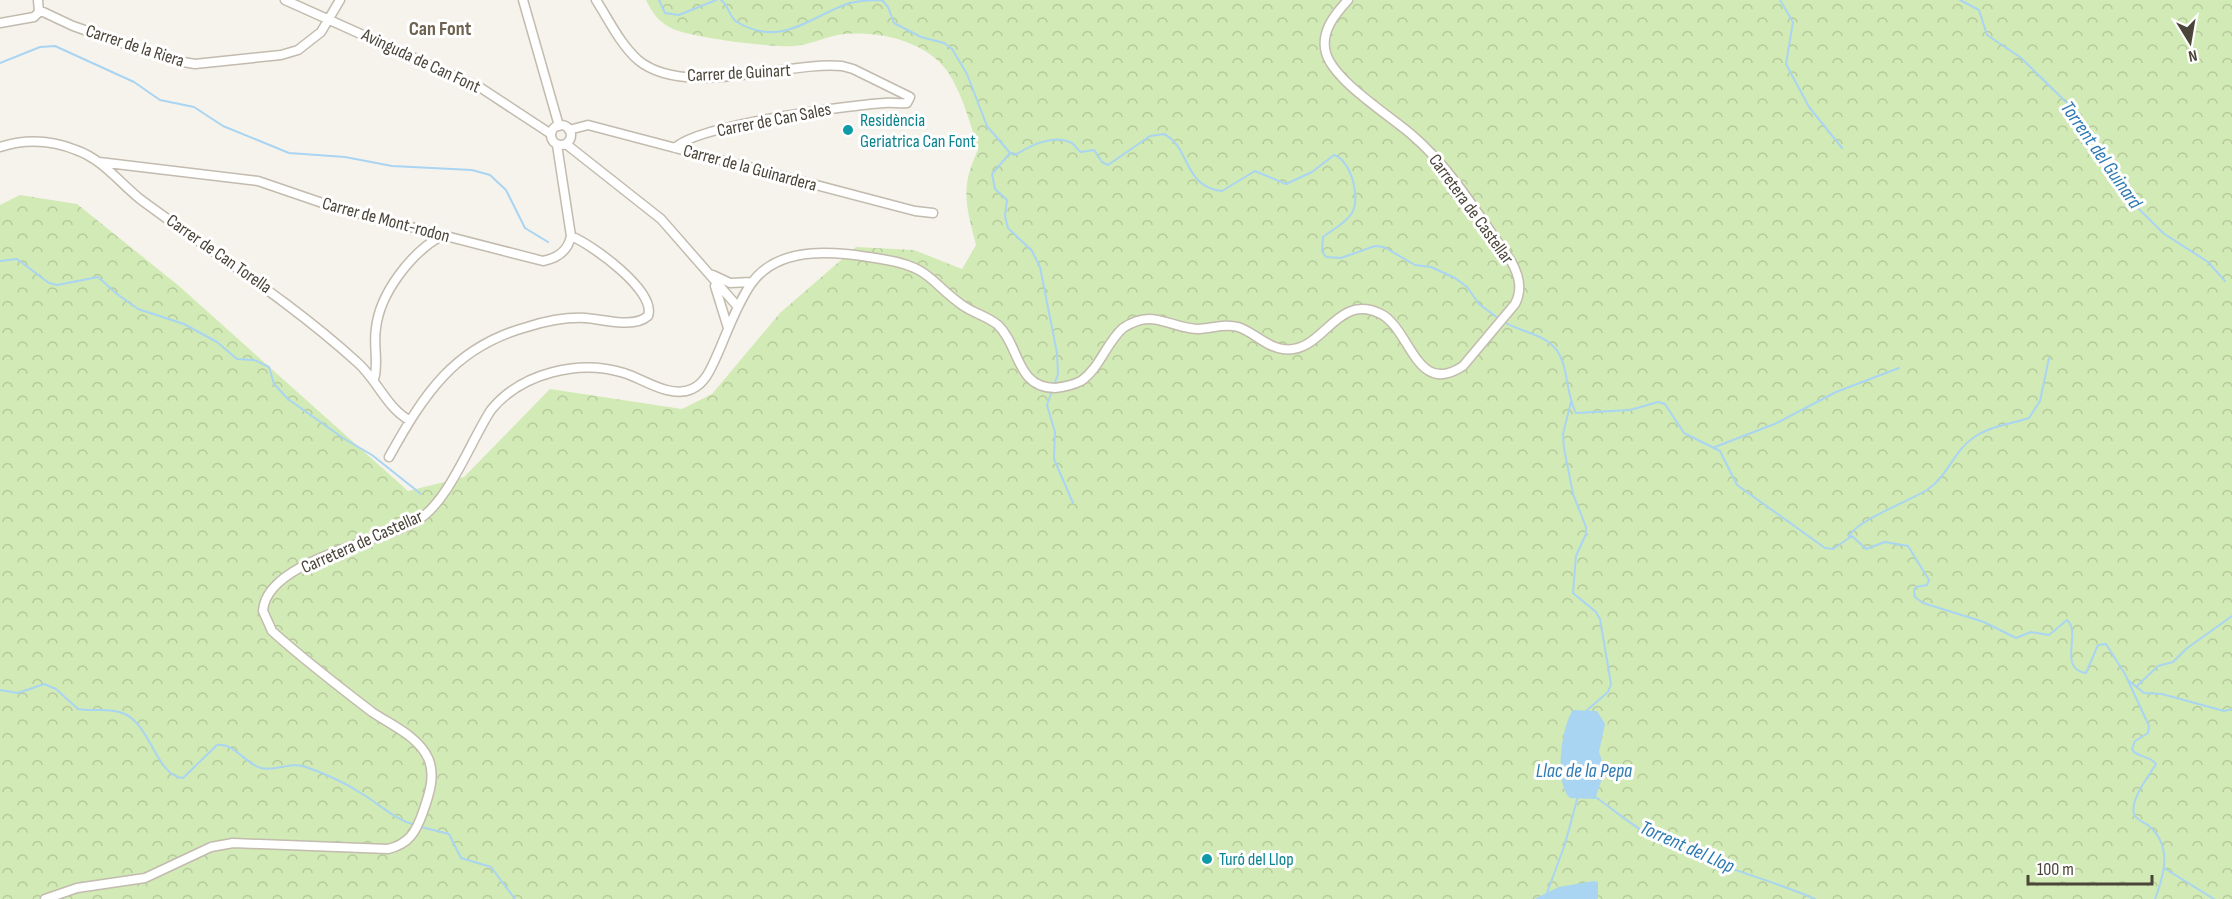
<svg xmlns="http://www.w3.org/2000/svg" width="2232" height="899" viewBox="0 0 2232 899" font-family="'Sofia Sans Condensed',sans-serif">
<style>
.forest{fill:url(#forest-crowns)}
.water{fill:#a9d4f2}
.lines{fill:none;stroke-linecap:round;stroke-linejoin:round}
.stream{stroke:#a9d4f2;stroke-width:2}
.minor-casing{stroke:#c2bbae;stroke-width:11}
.minor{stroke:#fff;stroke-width:8}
.culture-dot{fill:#0f9aa8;stroke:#fff;stroke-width:2}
.labels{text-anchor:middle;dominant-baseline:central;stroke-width:6;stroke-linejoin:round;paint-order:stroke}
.street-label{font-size:18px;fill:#4b4439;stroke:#fff}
.culture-label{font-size:18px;fill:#0d838f;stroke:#fff;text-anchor:start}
.neighbourhood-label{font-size:20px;font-weight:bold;fill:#6e6250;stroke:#fff}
.water-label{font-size:20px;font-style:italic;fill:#2e7ab2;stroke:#fff}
</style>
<defs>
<pattern id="forest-crowns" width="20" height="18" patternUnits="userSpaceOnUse" patternTransform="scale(1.5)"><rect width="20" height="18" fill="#d2eab5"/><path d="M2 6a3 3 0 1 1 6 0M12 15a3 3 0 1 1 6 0" fill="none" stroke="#b6ca9c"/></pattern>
</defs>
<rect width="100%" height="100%" fill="#f6f3ec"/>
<path class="forest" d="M 646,0 L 2232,0 L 2232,899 L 0,899 L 0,205 L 20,195 L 77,204 L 179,286 L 408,491 L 464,477 L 550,389 L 682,409 L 712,394 L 780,313 L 856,247 L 914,250 L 962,269 L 976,245 C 966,206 960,187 978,150 C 971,125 964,100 951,77 C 931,41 876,29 838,35 C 823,38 809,45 794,46 C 774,48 684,37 669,27 C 658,21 651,11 646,0 Z"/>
<path class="water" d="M 1573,710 L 1597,711 L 1605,724 L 1599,752 L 1605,770 L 1595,799 L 1570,798 C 1554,784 1561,727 1573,710 Z
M 1594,881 L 1598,882 L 1598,899 L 1534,899 L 1559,887 Z"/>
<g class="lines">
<path class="stream" d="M 659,0 L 665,13 L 679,15 L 716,0
M 721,0 C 729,6 729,17 737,22 C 782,49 812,15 850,3 C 858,1 872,0 882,0 L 888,7 L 894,23 L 921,37 L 944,43 L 952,49 L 967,74 L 987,126 L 1010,153 L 992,174 L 995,189 L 1007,200 L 1005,216 L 1008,228 L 1032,251 L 1040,267 L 1057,353 L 1058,374 L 1047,405 L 1055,432 L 1054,459 L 1073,503
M 1780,0 L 1793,22 L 1786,64 L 1809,107 L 1842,148
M 1960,0 L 1979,10 L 1987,35 L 2020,57 L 2067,103 L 2114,172 L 2130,191 L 2137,207 L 2163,233 L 2208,262 L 2225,281
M 0,63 L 40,47 L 55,46 L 134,82 L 160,100 L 194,107 L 223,126 L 289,153 L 345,157 L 392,166 L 472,170 L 490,175 L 506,190 L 525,228 L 548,242
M 1010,153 L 1015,155 C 1030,146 1052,134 1070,142 C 1075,144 1077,150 1081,152 L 1094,150 L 1102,162 L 1108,165 L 1150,136 L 1164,134 C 1191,148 1183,187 1222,191 L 1255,171 L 1286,184 L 1312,172 L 1334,155 C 1351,160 1361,198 1352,213 C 1345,224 1333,229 1323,237 L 1322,251 L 1326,257 L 1341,258 L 1375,246 L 1384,247 L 1415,265 L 1431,267 L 1455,278 L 1467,287 L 1479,304 L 1499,319
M 0,261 L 17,259 L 49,283 L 57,285 L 98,277 L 117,294 L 138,309 L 184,324 L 217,342 L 237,359 L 254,360 L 269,367 L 274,384 L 288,399 L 343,438 L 372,455 L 421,494
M 1504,322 C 1519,331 1542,334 1554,347 C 1569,362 1565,393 1576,413 L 1630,410 L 1658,402 L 1665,404 L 1684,433 L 1720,451 L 1737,485 L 1825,548 L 1833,549 L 1852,536 L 1866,549 L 1885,542 L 1908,546 L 1929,580 L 1927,585 L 1916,587 L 1914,590 L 1915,597 L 1923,603 L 1984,622 L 2016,638 L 2031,632 L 2049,635 L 2067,620 C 2082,632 2057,669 2086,673 L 2098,645 L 2106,644 L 2125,674 L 2149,726 L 2148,733 L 2135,741 L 2132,749 C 2136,758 2150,755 2156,764 C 2149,776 2130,799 2134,814 C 2136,820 2144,822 2149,826 C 2172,846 2165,873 2155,899
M 1571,402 L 1563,434 L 1564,448 L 1573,494 L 1586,527 L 1586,534 L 1576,556 L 1573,593 L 1596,612 L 1600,619 L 1611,684 L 1608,692 L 1585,712
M 1715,447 L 1777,423 L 1836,392 L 1899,368
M 1849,536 C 1858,520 1907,502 1927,490 C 1947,477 1954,451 1973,438 C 1990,426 2010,424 2029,418 L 2040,401 L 2049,358
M 2129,681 L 2144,693 L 2162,694 L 2224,711 L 2232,709
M 2137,686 L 2158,666 L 2173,662 L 2186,649 L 2232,616
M 0,690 L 18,693 L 44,684 L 56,689 L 78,709 C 94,712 109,707 125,714 C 151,726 157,777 183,778 L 217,745 C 235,743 244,763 261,768 C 276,772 290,761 306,767 C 326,774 346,783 364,795 C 382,806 394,819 415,825
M 1594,796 C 1613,809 1631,825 1651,836 C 1703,863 1762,876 1815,899
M 421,827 L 449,834 L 461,858 L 491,867 L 515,899
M 2164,868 L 2214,899
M 1547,893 L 1565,844 L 1578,796"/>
<g class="minor-casing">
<path id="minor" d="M 285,0 L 481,88 L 551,134
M 523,0 L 559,126
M 596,0 C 609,20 620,44 638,60 C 685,99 786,61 842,66 L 853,69 L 910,97 L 907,103 C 900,104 892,102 884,103 C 847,106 696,125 675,148
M 39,10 L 73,26 L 171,60 L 195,64 L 281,55 L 298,50 L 321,32 L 340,0
M 0,23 L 34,17 L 39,12 L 38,0
M551 135a10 10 0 1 1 20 0a10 10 0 1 1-20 0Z
M 569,130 L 588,125 L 915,211 L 933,213
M 566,144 L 661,219 L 738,307
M 0,147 C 25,139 51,140 76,150 C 102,159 119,182 140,199 C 214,254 290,301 358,363 C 377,380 387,408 409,420
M 99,162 L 258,181 L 337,208 L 543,261 C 558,258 568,251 571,236 L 557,145
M 713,275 L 730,283 L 752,282
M 715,286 L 728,328
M 374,379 C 379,364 373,345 376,328 C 380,293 411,253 441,236
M 389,457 C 424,394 454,347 527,327 C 546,321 565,317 585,318 C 603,319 633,329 648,316 C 657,291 591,244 571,236
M 45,899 L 77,888 L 145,878 L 211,847 L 233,843 L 388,849 C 409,844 416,832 423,812 C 429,795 436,775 428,758 C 418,736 391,725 372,712 C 338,686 303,659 272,631 L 263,611 C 266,561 379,542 415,522 C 448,504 470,442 491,410 C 521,373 579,359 624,373 C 644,379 670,399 692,389 C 706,383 712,366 718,353 C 728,330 737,304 751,284 C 781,241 844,253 887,260 C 931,268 930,282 962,305 C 973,313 987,316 998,325 C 1020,346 1016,388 1055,388 C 1063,387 1073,385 1081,381 C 1100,368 1106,343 1123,328 C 1153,308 1167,327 1197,329 C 1211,329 1224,323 1238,327 C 1254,332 1266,347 1283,349 C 1323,355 1335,293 1379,313 C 1411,327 1415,398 1463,366 L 1515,304 C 1523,289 1519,275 1511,261 C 1480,218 1452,169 1412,135 C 1389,115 1334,81 1326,53 C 1320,32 1335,14 1348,0"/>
</g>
<use href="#minor" class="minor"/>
</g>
<g class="culture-dot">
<circle cx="848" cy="130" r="6"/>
<circle cx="1207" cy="859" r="6"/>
</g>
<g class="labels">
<g class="street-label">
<text transform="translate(135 46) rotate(18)">Carrer de la Riera</text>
<text transform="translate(421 61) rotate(25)">Avinguda de Can Font</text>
<text transform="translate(739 73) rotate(-3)">Carrer de Guinart</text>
<text transform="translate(774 120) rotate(-11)">Carrer de Can Sales</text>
<text transform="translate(750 168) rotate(15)">Carrer de la Guinardera</text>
<text transform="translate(1471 209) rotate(54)">Carretera de Castellar</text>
<text transform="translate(386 220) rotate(15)">Carrer de Mont-rodon</text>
<text transform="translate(219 254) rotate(35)">Carrer de Can Torella</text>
<text transform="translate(362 542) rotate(-24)">Carretera de Castellar</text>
</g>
<g class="culture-label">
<text x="860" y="120">Residència<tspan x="860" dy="21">Geriatrica Can Font</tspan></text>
<text x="1219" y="859">Turó del Llop</text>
</g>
<g class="neighbourhood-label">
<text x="440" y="29">Can Font</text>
</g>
<g class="water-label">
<text transform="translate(2101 155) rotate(55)">Torrent del Guinard</text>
<text x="1584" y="771">Llac de la Pepa</text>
<text transform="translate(1687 847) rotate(24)">Torrent del Llop</text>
</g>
</g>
<g transform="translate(2190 42) rotate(169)" stroke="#ffffff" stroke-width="4.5" paint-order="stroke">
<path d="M0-4.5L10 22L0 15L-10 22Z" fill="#4b4439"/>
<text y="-9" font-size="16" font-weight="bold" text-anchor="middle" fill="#4b4439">N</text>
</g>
<path d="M2028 875v9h124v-9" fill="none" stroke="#4b4439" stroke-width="3"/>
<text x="2037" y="875" font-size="18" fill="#4b4439" stroke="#ffffff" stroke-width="4.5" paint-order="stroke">100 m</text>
</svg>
